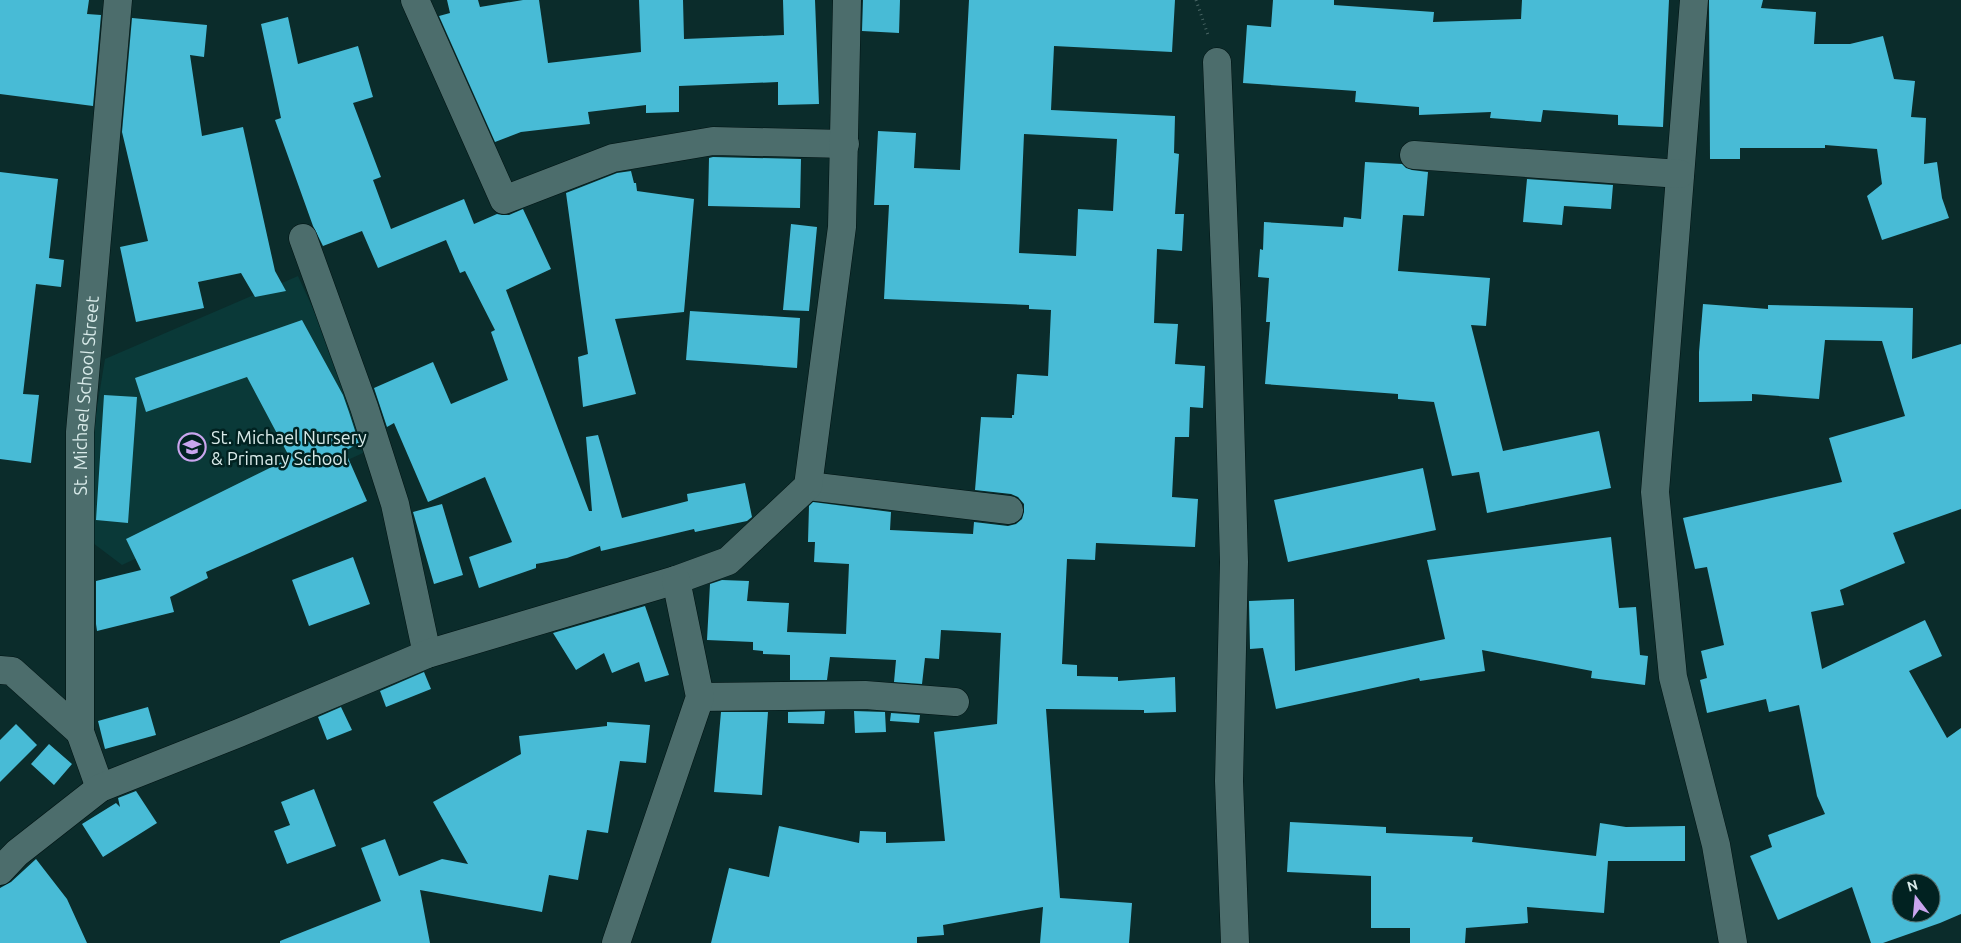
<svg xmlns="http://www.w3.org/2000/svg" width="1961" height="943" viewBox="0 0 1961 943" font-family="Ubuntu,sans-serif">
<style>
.built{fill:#0a3938}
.building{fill:#48bbd6;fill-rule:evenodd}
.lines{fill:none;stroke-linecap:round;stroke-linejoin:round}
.street-casing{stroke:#001313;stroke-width:29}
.path{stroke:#4a6665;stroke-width:3;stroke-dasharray:1 4;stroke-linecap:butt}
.street{stroke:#4c6d6c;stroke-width:28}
.labels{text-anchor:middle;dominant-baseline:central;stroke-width:5;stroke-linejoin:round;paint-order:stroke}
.street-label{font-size:18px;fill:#d8eae9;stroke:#012221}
.poi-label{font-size:18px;fill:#d8eae9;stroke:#012221;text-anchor:start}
</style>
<rect width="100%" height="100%" fill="#0b2c2b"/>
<path class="built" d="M 298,276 L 344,376 L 365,452 L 122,565 L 93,543 L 91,444 L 105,359 Z"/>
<path class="building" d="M 0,0 L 89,0 L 87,14 L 101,15 L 93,106 L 0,94 Z
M 447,0 L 478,0 L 480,7 L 523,0 L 539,0 L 548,63 L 641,52 L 639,0 L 683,0 L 684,39 L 784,35 L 783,0 L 815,0 L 819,104 L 778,105 L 778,82 L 679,86 L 679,112 L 646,113 L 646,105 L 588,112 L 590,124 L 521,132 L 495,142 L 439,16 L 450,13 Z
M 863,0 L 900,0 L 899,33 L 862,31 Z
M 969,0 L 1175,0 L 1172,52 L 1054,46 L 1051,110 L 1175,116 L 1174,153 L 1179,154 L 1175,214 L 1184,214 L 1182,251 L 1157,249 L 1154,323 L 1178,324 L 1175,364 L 1205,366 L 1203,408 L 1190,407 L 1189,437 L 1175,437 L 1172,497 L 1198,499 L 1195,547 L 1096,543 L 1095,560 L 1067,559 L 1062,664 L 1077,665 L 1077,676 L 1118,677 L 1118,681 L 1175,677 L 1176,712 L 1144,713 L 1144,710 L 1046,709 L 1060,898 L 1132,903 L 1129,943 L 1040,943 L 1043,907 L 943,925 L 944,935 L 917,937 L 917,943 L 711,943 L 729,868 L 769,877 L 779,826 L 859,843 L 860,831 L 886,832 L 886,843 L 945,841 L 934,732 L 997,724 L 1001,633 L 941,630 L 939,659 L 925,658 L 922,684 L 894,682 L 896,660 L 830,657 L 827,680 L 790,680 L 790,655 L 763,654 L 763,651 L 753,650 L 753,642 L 707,640 L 710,584 L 722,580 L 749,581 L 747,601 L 789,603 L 787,632 L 846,634 L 849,564 L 814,562 L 815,542 L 808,542 L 809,506 L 813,502 L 891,512 L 890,530 L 973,534 L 974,522 L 1008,526 L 1016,524 L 1022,519 L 1024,512 L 1024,504 L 1018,497 L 1011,494 L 975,490 L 981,417 L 1012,418 L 1012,415 L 1014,415 L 1017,374 L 1048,376 L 1051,310 L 1029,309 L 1029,305 L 884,299 L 889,205 L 874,205 L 878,131 L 916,133 L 914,168 L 960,170 ZM 1024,134 L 1117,139 L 1113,211 L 1078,209 L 1076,256 L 1019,253 Z
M 1273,0 L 1334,0 L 1334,5 L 1434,12 L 1433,22 L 1521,19 L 1522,0 L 1669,0 L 1663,127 L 1618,125 L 1618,115 L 1543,110 L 1541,122 L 1490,118 L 1491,112 L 1419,115 L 1419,107 L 1355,102 L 1356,91 L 1243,83 L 1247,25 L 1271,27 Z
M 1709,0 L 1763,0 L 1761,8 L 1816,12 L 1814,44 L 1850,44 L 1883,36 L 1894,79 L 1915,81 L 1911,117 L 1926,118 L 1924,164 L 1937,162 L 1942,198 L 1949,218 L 1882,240 L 1867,196 L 1882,184 L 1877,149 L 1825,145 L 1825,148 L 1740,148 L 1740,159 L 1710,159 Z
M 288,17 L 298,64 L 358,46 L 373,97 L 353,103 L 381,177 L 373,180 L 391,229 L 464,199 L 474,224 L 497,214 L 502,215 L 509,215 L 523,209 L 551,269 L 506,290 L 589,511 L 592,511 L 586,437 L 598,435 L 622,518 L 688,501 L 687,494 L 745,483 L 752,517 L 747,521 L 695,532 L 694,529 L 601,551 L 600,546 L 567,558 L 536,564 L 536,568 L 479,588 L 469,557 L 512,542 L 485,477 L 428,502 L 394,423 L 387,427 L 374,388 L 433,362 L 451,404 L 508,380 L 491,332 L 495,330 L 465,271 L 460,273 L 446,240 L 378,268 L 362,231 L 323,246 L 313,226 L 275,120 L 281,118 L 261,24 Z
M 132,18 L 207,25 L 204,57 L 190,55 L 202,136 L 243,127 L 275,271 L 286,291 L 255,297 L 241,273 L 198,282 L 204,308 L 136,322 L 120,247 L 148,241 L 122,132 Z
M 713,157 L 801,159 L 800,208 L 708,206 L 709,158 Z
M 1365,162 L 1402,164 L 1406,168 L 1412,170 L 1428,172 L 1424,216 L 1403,215 L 1398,271 L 1490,278 L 1486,326 L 1471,325 L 1503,451 L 1599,431 L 1611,488 L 1487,513 L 1479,472 L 1452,476 L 1434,402 L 1398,399 L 1398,394 L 1265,384 L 1270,322 L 1266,322 L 1269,278 L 1258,277 L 1260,249 L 1263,250 L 1264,222 L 1343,227 L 1344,217 L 1361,219 Z
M 631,171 L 634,183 L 636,183 L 637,191 L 694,199 L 684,312 L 615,319 L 636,394 L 583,407 L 578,357 L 588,354 L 566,193 L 617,173 Z
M 0,172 L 58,179 L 49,258 L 64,260 L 61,287 L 36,284 L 23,394 L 39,395 L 31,463 L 0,459 Z
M 1527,179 L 1613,185 L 1611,209 L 1564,206 L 1562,225 L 1523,222 Z
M 791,224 L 817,227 L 809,311 L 783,310 Z
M 1703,304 L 1768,309 L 1768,305 L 1913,308 L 1912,359 L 1961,344 L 1961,509 L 1893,533 L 1905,563 L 1840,590 L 1844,605 L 1811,612 L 1822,669 L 1925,620 L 1942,656 L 1909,671 L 1947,738 L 1961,728 L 1961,914 L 1940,923 L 1883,943 L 1871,943 L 1852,887 L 1778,920 L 1750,856 L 1772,847 L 1768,835 L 1825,814 L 1817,796 L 1799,705 L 1769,712 L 1766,699 L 1707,713 L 1700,680 L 1707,678 L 1701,651 L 1724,645 L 1707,567 L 1695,569 L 1683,518 L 1842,482 L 1829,438 L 1905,416 L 1882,341 L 1825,340 L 1819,399 L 1752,394 L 1752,401 L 1699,402 L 1699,352 ZM 1901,883 L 1931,883 L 1931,913 L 1901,913 Z
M 690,311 L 800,318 L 797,368 L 686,360 Z
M 302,320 L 343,395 L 349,412 L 359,443 L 345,451 L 367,501 L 206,572 L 208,578 L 170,597 L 174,612 L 97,631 L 96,624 L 96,581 L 141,570 L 126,539 L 290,458 L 247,377 L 146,412 L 135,378 Z
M 104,395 L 137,397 L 128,523 L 96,520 Z
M 1423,468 L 1436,530 L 1288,562 L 1274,500 Z
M 442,504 L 463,575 L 434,584 L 413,512 Z
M 1611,537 L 1619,608 L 1636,607 L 1640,655 L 1648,656 L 1645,685 L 1591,678 L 1592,671 L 1482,650 L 1485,671 L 1420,681 L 1419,678 L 1276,709 L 1263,648 L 1250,649 L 1249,601 L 1294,599 L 1295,671 L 1445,639 L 1427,560 Z
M 353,557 L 370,604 L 309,626 L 292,580 Z
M 645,606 L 669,675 L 645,682 L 639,662 L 612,673 L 604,653 L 576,670 L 553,633 Z
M 424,672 L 431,689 L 386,707 L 380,691 Z
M 148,707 L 156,735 L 105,749 L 98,721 Z
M 341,707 L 352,730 L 327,740 L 318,717 Z
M 825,711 L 824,724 L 788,723 L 788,712 Z
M 854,711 L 885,712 L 886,732 L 855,733 Z
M 721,712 L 768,712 L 762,795 L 714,792 Z
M 891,713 L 920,715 L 919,723 L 890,721 Z
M 607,722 L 650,725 L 646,763 L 620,761 L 608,833 L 587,830 L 578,880 L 549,875 L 542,912 L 420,890 L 430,943 L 280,943 L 280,941 L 381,901 L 361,848 L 385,839 L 399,876 L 442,859 L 468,864 L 433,802 L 521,754 L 519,736 L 607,726 Z
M 16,724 L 37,745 L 0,782 L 0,740 Z
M 49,744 L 72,764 L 54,785 L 31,764 Z
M 314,789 L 336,846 L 287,864 L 274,831 L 290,825 L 281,802 Z
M 136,791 L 157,823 L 103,857 L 82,824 L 116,803 L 120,807 L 118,798 Z
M 1290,822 L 1386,827 L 1386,833 L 1473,837 L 1472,842 L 1596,856 L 1600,823 L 1626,827 L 1685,826 L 1685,861 L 1608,861 L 1604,913 L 1527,907 L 1528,923 L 1466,928 L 1465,943 L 1410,943 L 1410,928 L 1371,928 L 1371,876 L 1287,872 Z
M 36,859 L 67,899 L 87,943 L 0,943 L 0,888 L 11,882 Z"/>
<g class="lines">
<g class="street-casing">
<g id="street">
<path d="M 415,0 L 504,200 L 613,158 L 713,141 L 845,144"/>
<path d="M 1694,0 L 1655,492 L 1673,677 L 1716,845 L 1733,943"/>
<path d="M 1217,62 L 1227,309 L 1234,562 L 1229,781 L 1235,943"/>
<path d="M 1414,155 L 1680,174"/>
<path d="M 303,238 L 364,407 L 395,504 L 427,654"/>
<path d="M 808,486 L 1009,510"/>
<path d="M 0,670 L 12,671 L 80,732"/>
<path d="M 700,697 L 865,695 L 955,702"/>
<path id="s1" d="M 100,788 L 80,732 L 80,432 L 118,0"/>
<path d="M 0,871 L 17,853 L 100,788 L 239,733 L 427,654 L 676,580 L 728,561 L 808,486 L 842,227 L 847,0"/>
<path d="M 616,943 L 700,697 L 676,580"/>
</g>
</g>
<path class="path" d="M 1196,0 L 1208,35"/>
<use href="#street" class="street"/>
</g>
<defs>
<g id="school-ring" transform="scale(1.4375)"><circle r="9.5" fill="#012221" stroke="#c9a5ee" stroke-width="1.5"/><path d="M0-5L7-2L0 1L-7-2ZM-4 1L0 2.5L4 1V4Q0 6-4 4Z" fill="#c9a5ee"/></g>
</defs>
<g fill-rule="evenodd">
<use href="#school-ring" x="192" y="447"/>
</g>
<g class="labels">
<g class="street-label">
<text stroke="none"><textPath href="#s1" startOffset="396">St. Michael School Street</textPath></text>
</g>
<g class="poi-label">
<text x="211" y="437">St. Michael Nursery<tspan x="211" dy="21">&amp; Primary School</tspan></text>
</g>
</g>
<g transform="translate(1916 898) rotate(344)"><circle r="24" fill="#012221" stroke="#577271"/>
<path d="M0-4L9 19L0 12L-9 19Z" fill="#c9a5ee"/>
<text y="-8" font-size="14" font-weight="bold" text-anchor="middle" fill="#d8eae9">N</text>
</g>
</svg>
